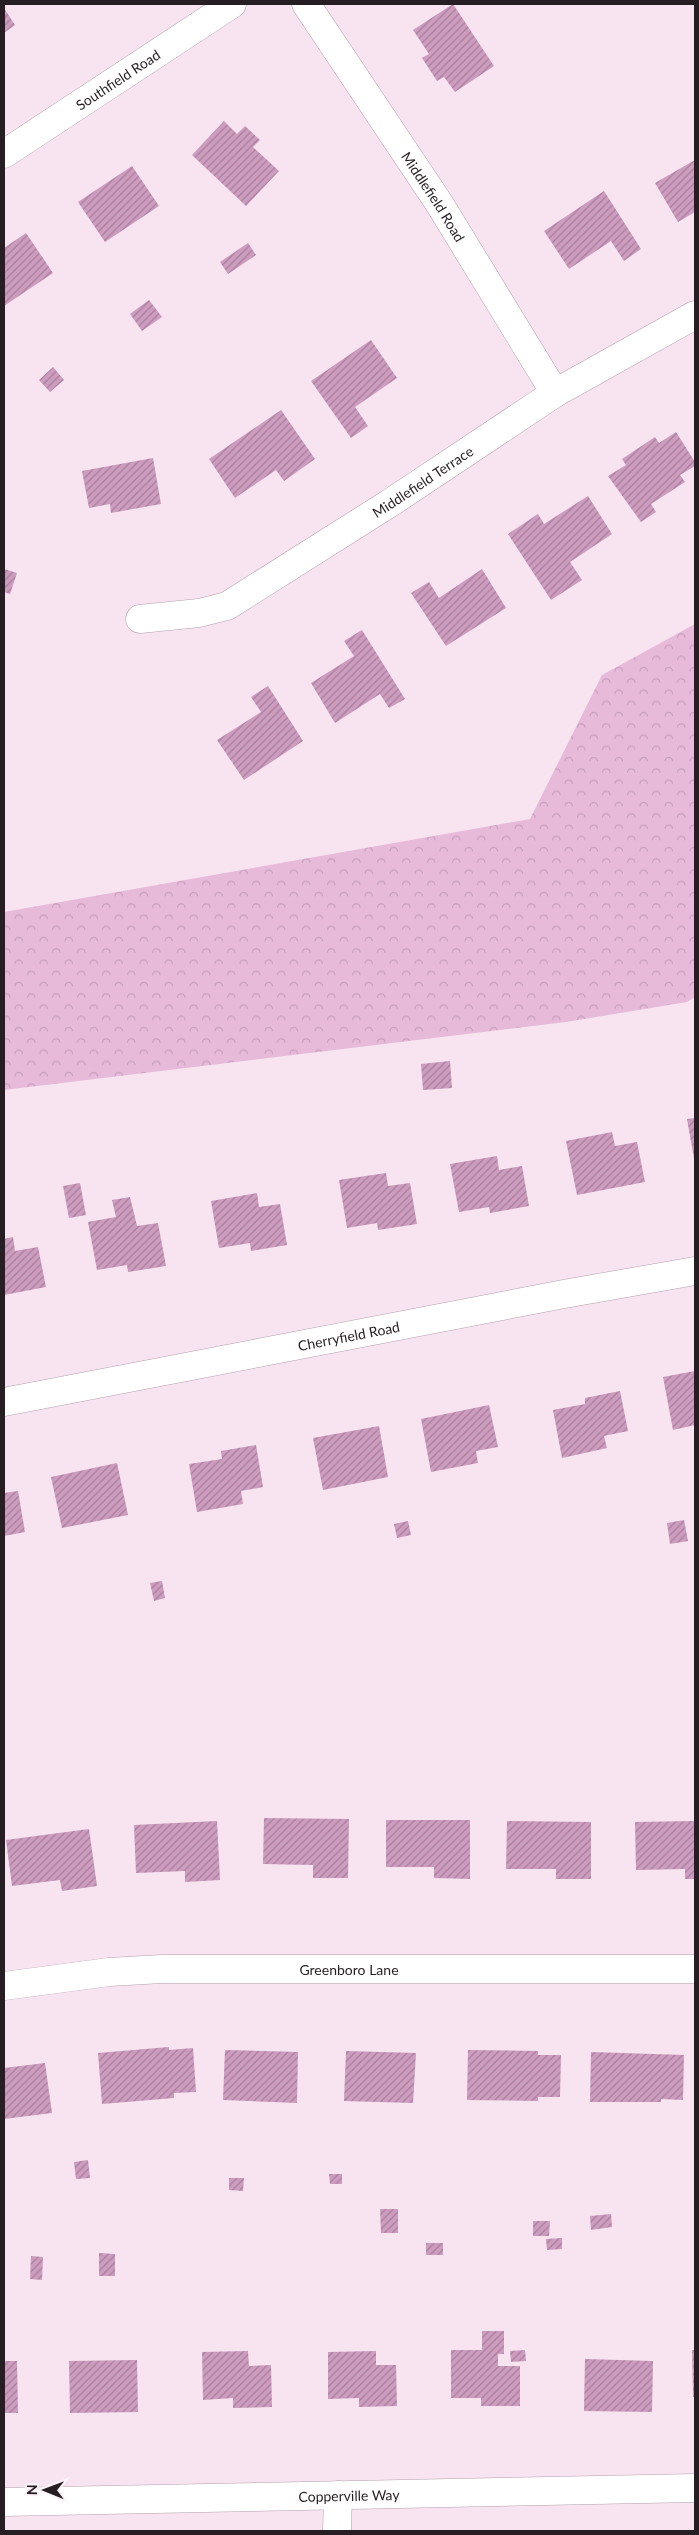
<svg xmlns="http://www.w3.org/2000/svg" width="699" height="2535" viewBox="0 0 699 2535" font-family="Lato,sans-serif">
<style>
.forest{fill:url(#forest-crowns)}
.building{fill:url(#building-hatch)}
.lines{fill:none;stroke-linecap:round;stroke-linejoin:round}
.minor-casing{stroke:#b4a0ae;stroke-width:29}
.minor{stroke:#fff;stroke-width:28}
.labels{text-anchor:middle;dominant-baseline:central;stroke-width:5;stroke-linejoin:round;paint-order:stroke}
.street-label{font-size:14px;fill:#261e23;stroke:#fdf4fa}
</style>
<defs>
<pattern id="forest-crowns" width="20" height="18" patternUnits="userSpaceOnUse" patternTransform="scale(1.25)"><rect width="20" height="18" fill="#e7bada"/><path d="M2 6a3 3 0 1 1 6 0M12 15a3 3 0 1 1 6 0" fill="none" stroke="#c69fbb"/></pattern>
<pattern id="building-hatch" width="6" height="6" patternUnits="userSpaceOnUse" patternTransform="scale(1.25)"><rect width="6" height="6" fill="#cd9cbf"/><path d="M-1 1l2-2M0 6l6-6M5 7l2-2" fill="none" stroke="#a67f9b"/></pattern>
</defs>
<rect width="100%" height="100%" fill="#f8e3f1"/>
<path class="forest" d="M 695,624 L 695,997 L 687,1002 L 566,1022 L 4,1090 L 4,912 L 530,819 L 602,675 Z"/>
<path class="building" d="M 453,4 L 494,66 L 455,92 L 444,77 L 437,81 L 422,58 L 429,54 L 413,30 Z
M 4,8 L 15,25 L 4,33 Z
M 224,121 L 237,134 L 245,126 L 260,140 L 253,147 L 279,171 L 246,206 L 192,155 Z
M 695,160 L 695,212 L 678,222 L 655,183 Z
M 132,166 L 159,206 L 105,242 L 78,202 Z
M 604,191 L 641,249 L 624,261 L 611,241 L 569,269 L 544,231 Z
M 26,233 L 53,273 L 4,306 L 4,248 Z
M 248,243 L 256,255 L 228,274 L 220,262 Z
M 149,300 L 162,317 L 142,331 L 130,314 Z
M 371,340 L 397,378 L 355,407 L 368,426 L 351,438 L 311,381 Z
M 53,367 L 64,380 L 50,392 L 39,380 Z
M 281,410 L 315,459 L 284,481 L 276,470 L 235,498 L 209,459 Z
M 676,432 L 695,462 L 695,466 L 680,475 L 685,482 L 651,504 L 656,512 L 641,522 L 608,476 L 626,465 L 622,459 L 655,437 L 659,443 Z
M 153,458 L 161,504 L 111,513 L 110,504 L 89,508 L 82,471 Z
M 588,496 L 612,534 L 570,562 L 582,580 L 551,600 L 508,534 L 538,514 L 544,524 Z
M 4,569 L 17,573 L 10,594 L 4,592 Z
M 482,569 L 506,608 L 446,646 L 411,593 L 429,582 L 439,598 Z
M 362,630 L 405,699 L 389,708 L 380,694 L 335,723 L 311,683 L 354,656 L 344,641 Z
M 268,686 L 303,741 L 244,780 L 217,740 L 261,712 L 251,697 Z
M 450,1061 L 452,1088 L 423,1090 L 421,1064 Z
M 695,1118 L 695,1159 L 694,1159 L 687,1119 Z
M 612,1132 L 615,1146 L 637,1142 L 645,1182 L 577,1195 L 566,1141 Z
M 497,1156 L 499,1170 L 522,1166 L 529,1206 L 490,1213 L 489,1207 L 459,1212 L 450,1164 Z
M 386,1173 L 388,1186 L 410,1183 L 417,1224 L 378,1230 L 377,1223 L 347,1228 L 339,1180 Z
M 80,1183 L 86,1215 L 69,1218 L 63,1186 Z
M 257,1193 L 259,1207 L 280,1204 L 287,1245 L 251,1251 L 250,1243 L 219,1248 L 211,1201 Z
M 130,1197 L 137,1226 L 158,1223 L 166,1266 L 128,1272 L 127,1265 L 97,1270 L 88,1222 L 116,1217 L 112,1200 Z
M 13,1237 L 15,1251 L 38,1247 L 46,1287 L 4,1295 L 4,1239 Z
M 695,1371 L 695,1425 L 673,1430 L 663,1377 Z
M 620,1391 L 628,1431 L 604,1436 L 607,1448 L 562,1458 L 553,1410 L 585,1404 L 585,1398 Z
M 489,1405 L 498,1447 L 476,1451 L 478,1463 L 431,1472 L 421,1419 Z
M 379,1426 L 388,1477 L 323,1490 L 313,1438 Z
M 256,1445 L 263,1487 L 241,1491 L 243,1504 L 197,1512 L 189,1464 L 222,1459 L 221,1451 Z
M 117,1463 L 128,1515 L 62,1528 L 51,1477 Z
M 18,1491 L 25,1532 L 4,1536 L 4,1493 Z
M 684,1520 L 688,1541 L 670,1544 L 667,1523 Z
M 408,1521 L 411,1535 L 397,1538 L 394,1524 Z
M 162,1581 L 165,1598 L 154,1601 L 150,1583 Z
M 264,1818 L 349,1819 L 348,1878 L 313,1878 L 313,1865 L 263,1864 Z
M 386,1820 L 470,1820 L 470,1879 L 434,1878 L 434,1867 L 386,1867 Z
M 217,1821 L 220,1880 L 185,1882 L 185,1871 L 136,1873 L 134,1825 Z
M 507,1821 L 591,1822 L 591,1879 L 556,1879 L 556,1869 L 506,1869 Z
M 695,1821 L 695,1879 L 685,1879 L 685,1869 L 636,1870 L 635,1822 Z
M 89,1829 L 97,1886 L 62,1891 L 60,1880 L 12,1886 L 6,1840 Z
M 169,2047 L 169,2050 L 193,2048 L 196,2092 L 174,2093 L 174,2098 L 102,2104 L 98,2053 Z
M 225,2050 L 298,2052 L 297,2103 L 223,2100 Z
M 468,2050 L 538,2051 L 538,2055 L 561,2055 L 560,2097 L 538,2097 L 538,2101 L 467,2100 Z
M 346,2051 L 416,2053 L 413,2103 L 344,2101 Z
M 591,2052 L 684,2055 L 683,2100 L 661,2099 L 661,2102 L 590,2102 Z
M 45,2063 L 52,2113 L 4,2119 L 4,2068 Z
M 88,2160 L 90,2178 L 76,2179 L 74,2162 Z
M 329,2174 L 342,2174 L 342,2184 L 330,2184 Z
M 229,2178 L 244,2178 L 243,2191 L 229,2190 Z
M 380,2209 L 398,2209 L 398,2233 L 381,2233 Z
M 611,2214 L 612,2227 L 591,2230 L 590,2216 Z
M 533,2221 L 550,2221 L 549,2236 L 533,2236 Z
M 562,2238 L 562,2249 L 547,2250 L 546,2239 Z
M 426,2243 L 443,2243 L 443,2255 L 426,2255 Z
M 99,2253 L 115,2254 L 115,2276 L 99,2276 Z
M 31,2256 L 43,2257 L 42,2280 L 30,2279 Z
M 482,2331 L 504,2331 L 504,2354 L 498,2354 L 498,2366 L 520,2366 L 520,2406 L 481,2406 L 481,2398 L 451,2398 L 451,2350 L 482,2350 Z
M 525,2350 L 526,2361 L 511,2362 L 510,2351 Z
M 692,2350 L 695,2350 L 695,2397 L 693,2397 Z
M 248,2351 L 249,2366 L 271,2365 L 272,2407 L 233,2408 L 233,2398 L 203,2400 L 202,2352 Z
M 376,2351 L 376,2365 L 396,2365 L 397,2406 L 359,2407 L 359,2398 L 328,2399 L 328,2352 Z
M 585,2359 L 653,2361 L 652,2412 L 584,2411 Z
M 137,2360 L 138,2412 L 70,2413 L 69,2361 Z
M 4,2361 L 17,2361 L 18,2413 L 4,2413 Z"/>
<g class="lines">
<g class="minor-casing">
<g id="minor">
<path id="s1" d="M 306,4 L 439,203 L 555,393"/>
<path id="s2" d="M 4,154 L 232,4"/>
<path id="s3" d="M 140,619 L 199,613 L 227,606 L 390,503 L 555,393 L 695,315"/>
<path id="s4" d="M 4,1402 L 564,1294 L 695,1271"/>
<path id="s5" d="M 4,1986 L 109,1972 L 162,1969 L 695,1969"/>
<path id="s6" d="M 4,2502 L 695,2488"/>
<path d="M 337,2531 L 338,2495"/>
</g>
</g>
<use href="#minor" class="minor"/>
</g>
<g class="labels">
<g class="street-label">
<text stroke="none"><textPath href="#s2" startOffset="136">Southfield Road</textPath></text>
<text stroke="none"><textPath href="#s1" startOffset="231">Middlefield Road</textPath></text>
<text stroke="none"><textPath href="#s3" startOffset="320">Middlefield Terrace</textPath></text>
<text stroke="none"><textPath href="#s4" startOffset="351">Cherryfield Road</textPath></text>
<text stroke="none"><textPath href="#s5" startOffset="346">Greenboro Lane</textPath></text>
<text stroke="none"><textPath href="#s6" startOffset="345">Copperville Way</textPath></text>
</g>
</g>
<rect width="699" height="2535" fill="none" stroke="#261e23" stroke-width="10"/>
<g transform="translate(45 2490) rotate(271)" stroke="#fdf4fa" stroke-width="4" paint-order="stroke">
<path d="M0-4L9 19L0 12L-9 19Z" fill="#261e23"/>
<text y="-8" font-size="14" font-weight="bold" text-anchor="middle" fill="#261e23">N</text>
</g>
</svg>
